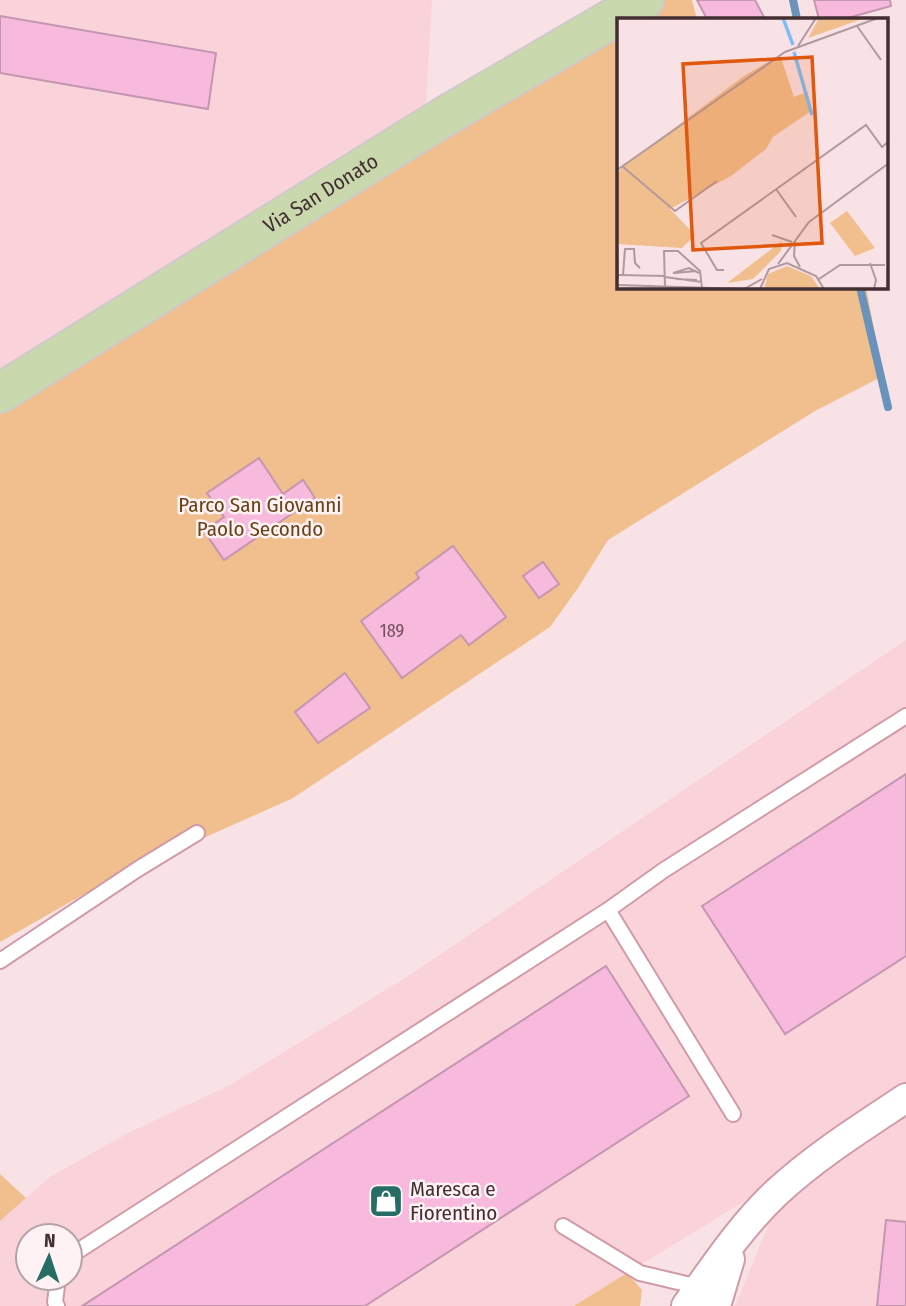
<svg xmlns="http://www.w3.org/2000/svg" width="906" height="1306" viewBox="0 0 906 1306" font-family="'Fira Sans Condensed',sans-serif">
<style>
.built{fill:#fad3da;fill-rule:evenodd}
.green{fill:#f1be8d}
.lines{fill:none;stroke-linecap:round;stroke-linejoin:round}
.stream{stroke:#6a93bb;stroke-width:8}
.building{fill:#f7b9dc;stroke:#c496b0;stroke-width:2}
.service-casing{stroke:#d09ba7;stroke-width:18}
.minor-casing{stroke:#d09ba7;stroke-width:32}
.primary-casing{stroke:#cec9ca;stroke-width:42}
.service{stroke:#fff;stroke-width:14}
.minor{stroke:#fff;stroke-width:28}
.primary{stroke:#c9d8ad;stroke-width:38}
.labels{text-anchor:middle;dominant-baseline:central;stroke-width:5;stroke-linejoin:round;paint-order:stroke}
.number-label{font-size:18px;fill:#70515c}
.street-label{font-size:21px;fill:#432e32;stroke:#fef2f5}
.park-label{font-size:21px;fill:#6b4215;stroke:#fef2f5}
.poi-label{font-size:21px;fill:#432e32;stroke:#fef2f5;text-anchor:start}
.inset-river{fill:none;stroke:#7abef6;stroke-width:3.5}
.inset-road{fill:none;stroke:#b09a9e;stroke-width:2}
.view{fill:#e0570e;fill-opacity:0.15;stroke:#e0570e;stroke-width:3.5}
.inset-edge{fill:none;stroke:#432e32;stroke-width:3.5}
</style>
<rect width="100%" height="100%" fill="#f9e2e6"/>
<path class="built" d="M 0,0 L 432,0 L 426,107 L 0,385 Z
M 906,640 L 906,1306 L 735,1306 L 770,1221 L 870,1124 L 574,1306 L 0,1306 L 0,1221 L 51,1176 L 130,1132 L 230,1085 L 405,978 ZM 28,1236 L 70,1236 L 70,1278 L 28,1278 Z"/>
<path class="green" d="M 635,0 L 692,0 L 697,19 L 619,19 L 619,287 L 866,287 L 883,376 L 815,411 L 608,540 L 578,588 L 550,627 L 293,798 L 199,840 L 142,861 L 0,942 L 0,385 Z
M 0,1174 L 26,1198 L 0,1221 Z
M 627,1273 L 642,1290 L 640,1306 L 574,1306 Z"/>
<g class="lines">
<path class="stream" d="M 793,0 L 797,19
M 860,287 L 888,407"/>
</g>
<path class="building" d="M 697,0 L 755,0 L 765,19 L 707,19 Z
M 814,0 L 890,0 L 891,6 L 844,19 L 819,19 Z
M 0,16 L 216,53 L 208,109 L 0,73 Z
M 259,458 L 283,494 L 303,480 L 315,498 L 224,560 L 204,531 L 224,517 L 207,493 Z
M 453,546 L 506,617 L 469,645 L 461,635 L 402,678 L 361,621 L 419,578 L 416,573 Z
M 543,562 L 559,584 L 539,598 L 523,576 Z
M 345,673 L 370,708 L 318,743 L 295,712 Z
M 906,774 L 906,956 L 785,1034 L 702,906 Z
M 606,966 L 689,1096 L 365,1306 L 82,1306 Z
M 886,1220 L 906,1222 L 906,1306 L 877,1306 Z"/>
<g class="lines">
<g class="service-casing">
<path id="service" d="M 608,910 L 733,1114
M 0,961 L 138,869 L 197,833
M 563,1226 L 640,1273 L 699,1287
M 70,1256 L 608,910 L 664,870 L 906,716
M 57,1306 L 55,1302 L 58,1278"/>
</g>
<g class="minor-casing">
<path id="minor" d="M 686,1306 C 714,1267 741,1226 776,1193 C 816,1156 861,1128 906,1098
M 716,1306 L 730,1259"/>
</g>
<g class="primary-casing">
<g id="primary">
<path id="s1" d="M 0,393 L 442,118 L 644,0"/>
</g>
</g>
<use href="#service" class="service"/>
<use href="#minor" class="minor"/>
<use href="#primary" class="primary"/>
</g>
<defs>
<g id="shop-square" transform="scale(1.75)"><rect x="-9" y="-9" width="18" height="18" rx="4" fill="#256d65" stroke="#fef2f5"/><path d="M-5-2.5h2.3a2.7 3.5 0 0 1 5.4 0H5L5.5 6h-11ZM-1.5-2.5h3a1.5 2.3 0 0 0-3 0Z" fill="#fff"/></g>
</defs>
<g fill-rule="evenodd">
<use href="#shop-square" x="386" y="1201"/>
</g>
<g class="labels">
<g class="number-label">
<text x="392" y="631">189</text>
</g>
<g class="street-label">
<text stroke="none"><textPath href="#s1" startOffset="378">Via San Donato</textPath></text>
</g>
<g class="park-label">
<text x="260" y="505">Parco San Giovanni<tspan x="260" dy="24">Paolo Secondo</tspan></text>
</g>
<g class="poi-label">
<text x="410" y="1189">Maresca e<tspan x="410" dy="24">Fiorentino</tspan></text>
</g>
</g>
<g transform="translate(617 18)">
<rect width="271" height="271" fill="#f9e2e6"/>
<path d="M 202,0 L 248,0 L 191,20 ZM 163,37 L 177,79 L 190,74 L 194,93 L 156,119 L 149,131 L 114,158 L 53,191 L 78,217 L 65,230 L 0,226 L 0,157 L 5,149 L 127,58 ZM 230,193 L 258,230 L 238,238 L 213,205 ZM 165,223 L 164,233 L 136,261 L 110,265 ZM 170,248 L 194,258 L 203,271 L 147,271 L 151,256 Z" fill="#f1be8d"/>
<path class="inset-river" d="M 166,0 L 176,27M 177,34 L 195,97"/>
<path class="inset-road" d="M 240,8 L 264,42M 181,28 L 199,0M 5,148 L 58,193 L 100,163M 0,152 L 168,34 L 261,0M 159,171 L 179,199M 155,217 L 175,224M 178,223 L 177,238 L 183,249M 0,231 L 1,261M 253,245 L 259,262 L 257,271M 161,246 L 192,204 L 272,145M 107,252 L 100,252 L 84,225 L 249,107 L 265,129 L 272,123M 56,255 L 72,250 L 82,255M 58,255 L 79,253M 2,257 L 48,258M 6,257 L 8,231 L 17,231 L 18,245 L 23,250M 48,259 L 85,264M 59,261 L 80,262M 202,261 L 223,247 L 268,247M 0,267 L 127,271 L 145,261M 48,269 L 47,233 L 61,233 L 83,253 L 85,270M 143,271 L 152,251 L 170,245 L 199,258 L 207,271"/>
<path class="view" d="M 195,39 L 205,225 L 76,232 L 66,46 Z"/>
<rect width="271" height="271" class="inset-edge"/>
</g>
<g transform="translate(49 1257) rotate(3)"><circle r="33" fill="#fef2f5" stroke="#b3a4a7" stroke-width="2"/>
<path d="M0-5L12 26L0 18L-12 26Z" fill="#256d65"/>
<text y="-10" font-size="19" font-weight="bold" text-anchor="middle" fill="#432e32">N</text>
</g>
</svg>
